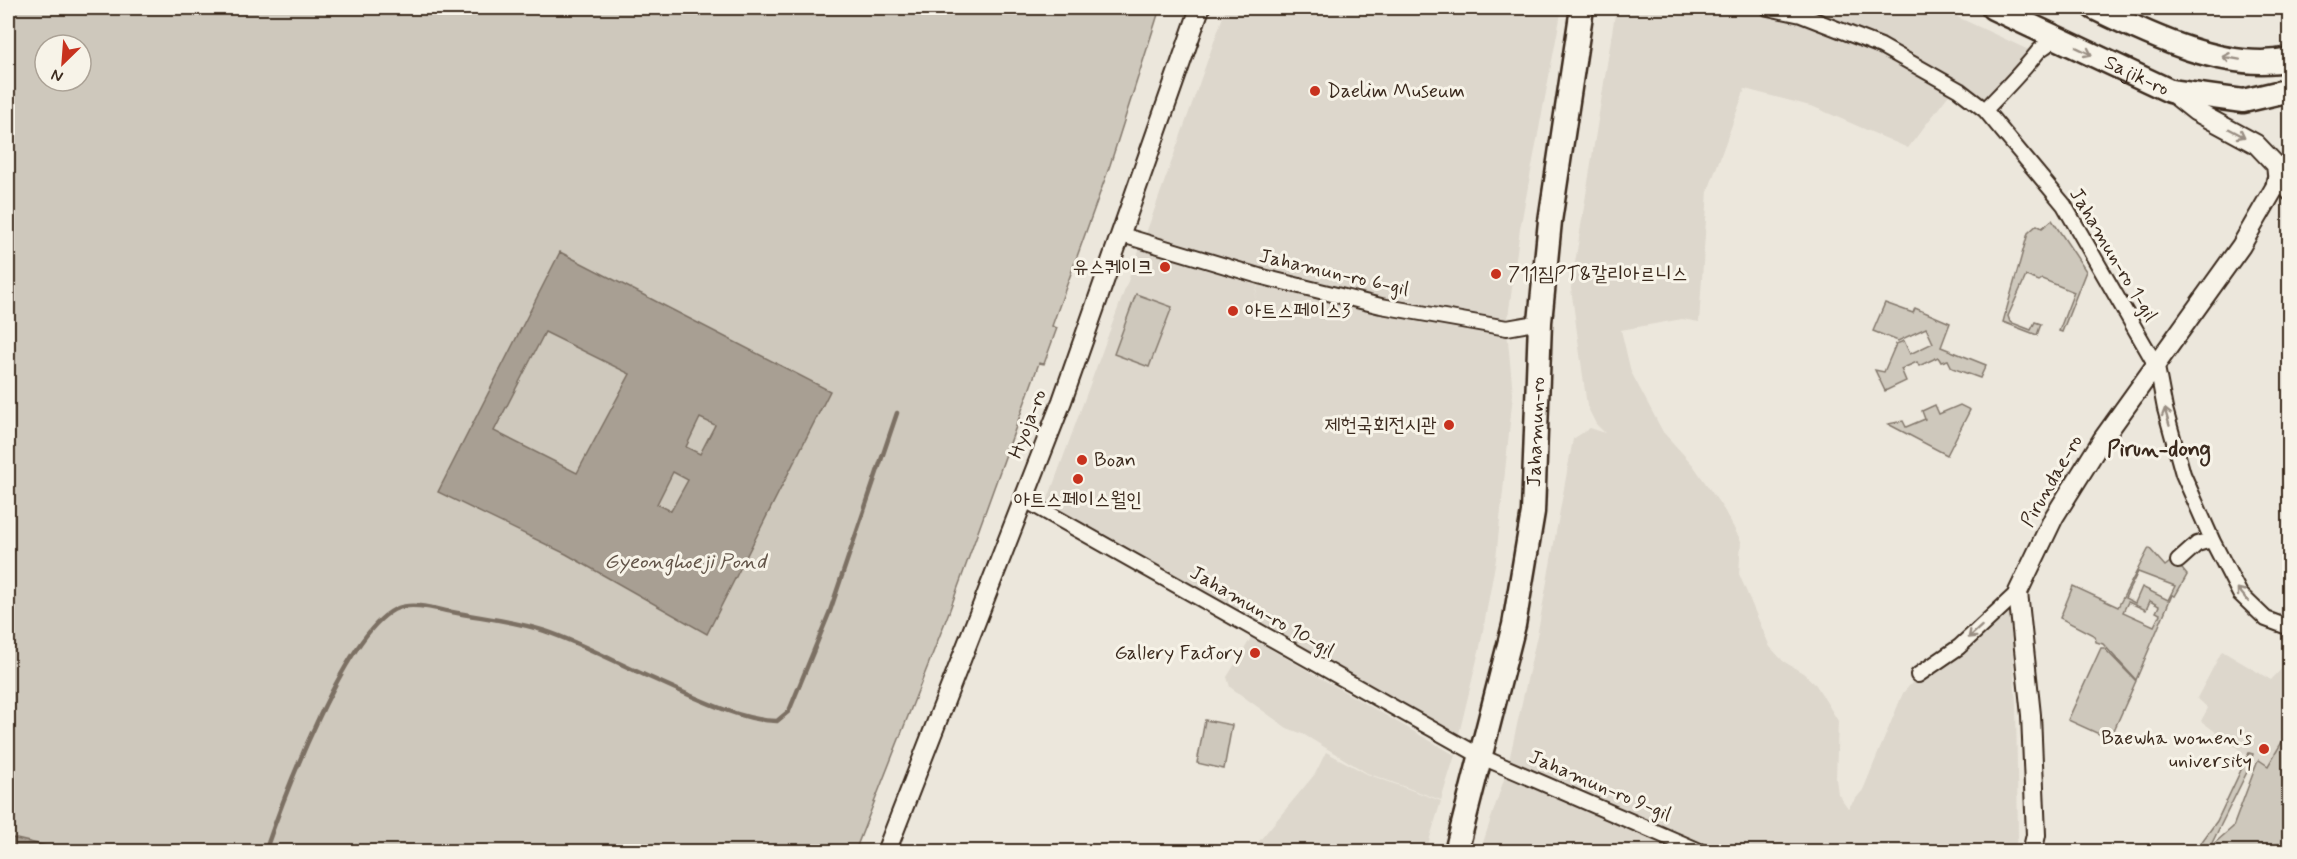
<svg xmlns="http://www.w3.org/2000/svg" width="2297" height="859" viewBox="0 0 2297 859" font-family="Mynerve,'Poor Story',sans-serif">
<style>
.built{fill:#ddd7cc}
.green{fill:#cec8bc;stroke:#84796d;stroke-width:1.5;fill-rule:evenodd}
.water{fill:#a89f93;stroke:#7c7064;stroke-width:1.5;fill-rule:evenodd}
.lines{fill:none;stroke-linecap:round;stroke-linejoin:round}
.stream{stroke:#7c7064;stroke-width:4.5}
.minor-casing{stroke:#3b2a1e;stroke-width:18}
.tertiary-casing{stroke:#3b2a1e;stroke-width:22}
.primary-casing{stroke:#3b2a1e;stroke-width:27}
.minor{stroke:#f7f3e8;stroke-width:14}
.tertiary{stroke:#f7f3e8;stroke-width:18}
.primary{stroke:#f7f3e8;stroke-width:22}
.oneway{stroke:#998e83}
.poi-dot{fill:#c8321e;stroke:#f7f3e8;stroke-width:2}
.labels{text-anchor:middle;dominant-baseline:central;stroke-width:6;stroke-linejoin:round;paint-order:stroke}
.street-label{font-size:20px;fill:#3b2a1e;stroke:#f7f3e8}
.poi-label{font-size:20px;fill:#3b2a1e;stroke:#f7f3e8;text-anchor:start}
.water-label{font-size:21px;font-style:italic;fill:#615347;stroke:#f7f3e8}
.quarter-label{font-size:22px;font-weight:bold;fill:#3b2a1e;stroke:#f7f3e8}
</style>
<rect width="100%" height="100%" fill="#ece7dc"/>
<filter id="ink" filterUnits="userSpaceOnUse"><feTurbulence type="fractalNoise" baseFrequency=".0167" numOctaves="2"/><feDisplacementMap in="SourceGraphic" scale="12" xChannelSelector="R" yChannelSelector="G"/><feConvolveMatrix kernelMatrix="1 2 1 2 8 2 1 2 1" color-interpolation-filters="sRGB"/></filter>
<g filter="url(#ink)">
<path class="built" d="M 1226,8 L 1562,8 L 1520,229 L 1507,325 L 1374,303 L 1144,239 Z
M 1616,8 L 1757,8 L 1880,47 L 1954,88 L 1908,148 L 1814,107 L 1745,89 L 1708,191 L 1699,322 L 1682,319 L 1621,330 L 1631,372 L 1663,432 L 1693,465 L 1724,510 L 1741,541 L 1739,574 L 1770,647 L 1783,661 L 1803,673 L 1816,685 L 1838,721 L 1836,779 L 1838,794 L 1848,808 L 1863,790 L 1903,693 L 1918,676 L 2009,603 L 2016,703 L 2018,837 L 2013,851 L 1708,851 L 1508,765 L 1538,631 L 1573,439 L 1590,428 L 1605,433 L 1596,424 L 1587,406 L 1571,288 Z
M 1785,8 L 1938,8 L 2033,52 L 1985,104 L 1941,76 Z
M 1142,243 L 1259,277 L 1255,298 L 1260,277 L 1507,330 L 1513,394 L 1496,559 L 1480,647 L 1458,738 L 1045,507 Z
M 1251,638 L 1455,755 L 1441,800 L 1367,773 L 1303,734 L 1287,728 L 1230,687 L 1227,677 Z
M 2222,651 L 2271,680 L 2289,661 L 2289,851 L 2206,851 L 2233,827 L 2257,763 L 2201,721 L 2208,708 L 2197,698 Z
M 1326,752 L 1367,774 L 1441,801 L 1426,851 L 1251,851 L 1315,774 Z
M 1507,770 L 1698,852 L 1480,852 Z"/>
<path class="green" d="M 8,8 L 1160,8 L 1110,165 L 1052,326 L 1057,328 L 1044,364 L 1039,363 L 949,612 L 855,851 L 8,851 ZM 45,45 L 81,45 L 81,81 L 45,81 Z
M 2052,220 L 2086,271 L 2062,332 L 2059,331 L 2074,292 L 2042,279 L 2039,281 L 2026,276 L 2008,316 L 2010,322 L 2031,330 L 2035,322 L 2041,324 L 2037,335 L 2003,322 L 2028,233 L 2037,225 L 2042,228 Z
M 1136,294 L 1172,307 L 1149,367 L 1114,354 Z
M 1885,303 L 1913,313 L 1915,308 L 1950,323 L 1941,347 L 1986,365 L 1980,378 L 1952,368 L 1948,360 L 1941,362 L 1938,357 L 1919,366 L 1917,362 L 1901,369 L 1906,381 L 1885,391 L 1875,370 L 1884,372 L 1896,344 L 1904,341 L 1910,354 L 1933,343 L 1926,328 L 1898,341 L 1873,331 Z
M 1935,405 L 1939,414 L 1960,405 L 1970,410 L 1947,455 L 1888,424 L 1903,421 L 1906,427 L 1925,419 L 1922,411 Z
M 2149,548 L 2165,566 L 2174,559 L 2187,575 L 2175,596 L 2172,595 L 2136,680 L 2103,644 L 2096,642 L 2095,636 L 2060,618 L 2073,586 L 2118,607 ZM 2138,572 L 2175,586 L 2168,600 L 2142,587 L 2135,603 L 2125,598 ZM 2150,601 L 2159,606 L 2156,612 L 2160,614 L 2154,626 L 2123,612 L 2128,602 L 2146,610 Z
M 2101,648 L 2104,648 L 2136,681 L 2110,739 L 2068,720 Z
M 1205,720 L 1232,725 L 1224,769 L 1197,763 Z
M 2289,730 L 2289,851 L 2195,851 L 2217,821 L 2249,753 L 2253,754 L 2248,770 L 2210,847 L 2233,827 L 2257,763 L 2259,760 L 2268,766 Z"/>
<path class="water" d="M 560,252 L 830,391 L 707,634 L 566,554 L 438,492 ZM 545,332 L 630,374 L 577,473 L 494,431 ZM 700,418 L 715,425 L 700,454 L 686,447 ZM 673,472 L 688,480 L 671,511 L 657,504 Z
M 8,837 L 68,851 L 8,851 Z"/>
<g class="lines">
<path class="stream" d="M 265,852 C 283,799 347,627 398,608 C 413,602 436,609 452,612 C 483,618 515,621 545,631 C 581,643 615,662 649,677 C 686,693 738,721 777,721 L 789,711 L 830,611 L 897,413"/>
<g class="minor-casing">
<path id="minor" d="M 1768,8 L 1801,15 L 1881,46 L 1959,90 L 1985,110 L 2064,205 L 2157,367 L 2165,409 L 2183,474 L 2213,542 L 2240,594 L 2266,619 L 2290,628
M 1985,110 C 2003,91 2021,73 2037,53 C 2042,46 2051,45 2054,37
M 2278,182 L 2290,194
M 1122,235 L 1259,276 L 1381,306 L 1507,328 L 1540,322
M 1023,499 L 1482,757 L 1702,852
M 2178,561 L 2197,544 L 2211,540
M 1918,675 L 1959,647 L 2018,592"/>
</g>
<g class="tertiary-casing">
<path id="tertiary" d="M 886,852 L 1062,401 L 1200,8
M 2032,852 L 2036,835 L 2031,715 L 2018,592 L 2054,517 L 2102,440 L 2241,246 L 2278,182 L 2276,165 L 2256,144 L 2195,111 L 2170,91"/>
</g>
<g class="primary-casing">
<g id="primary">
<path id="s1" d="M 1993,8 L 2170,91 L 2243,101 L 2290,90"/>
<path d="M 2094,8 C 2149,35 2227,73 2290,59"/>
<path d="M 2278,182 L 2290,167"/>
<path id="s2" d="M 1456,852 L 1514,625 L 1533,512 L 1540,322 L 1550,221 L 1582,8"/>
</g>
</g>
<use href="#minor" class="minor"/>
<use href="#tertiary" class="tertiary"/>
<use href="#primary" class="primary"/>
</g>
<defs><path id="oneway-shaft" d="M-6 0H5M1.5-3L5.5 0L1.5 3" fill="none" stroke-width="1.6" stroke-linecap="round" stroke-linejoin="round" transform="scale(1.5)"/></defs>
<g class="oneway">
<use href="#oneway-shaft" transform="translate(2084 51) rotate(26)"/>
<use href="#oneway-shaft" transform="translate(2231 58) rotate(-170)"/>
<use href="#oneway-shaft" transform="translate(2237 133) rotate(28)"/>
<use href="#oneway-shaft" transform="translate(2167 417) rotate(-106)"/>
<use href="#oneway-shaft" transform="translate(2243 595) rotate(-129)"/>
<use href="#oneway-shaft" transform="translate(1975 632) rotate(138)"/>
</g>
</g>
<g class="poi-dot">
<circle cx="1315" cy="91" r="6"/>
<circle cx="1165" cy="267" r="6"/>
<circle cx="1496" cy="274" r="6"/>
<circle cx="1233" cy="311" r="6"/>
<circle cx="1449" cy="425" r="6"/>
<circle cx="1082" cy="460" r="6"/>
<circle cx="1078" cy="479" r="6"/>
<circle cx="1255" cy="653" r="6"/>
<circle cx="2264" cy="749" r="6"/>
</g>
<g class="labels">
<g class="street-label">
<text stroke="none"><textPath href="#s1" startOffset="159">Sajik-ro</textPath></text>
<text transform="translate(2113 255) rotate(59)">Jahamun-ro 1-gil</text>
<text transform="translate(1334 273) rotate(13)">Jahamun-ro 6-gil</text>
<text transform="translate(1028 424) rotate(-69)">Hyoja-ro</text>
<text stroke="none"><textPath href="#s2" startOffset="429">Jahamun-ro</textPath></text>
<text transform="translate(2052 481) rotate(-60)">Pirundae-ro</text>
<text transform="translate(1262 612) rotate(30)">Jahamun-ro 10-gil</text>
<text transform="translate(1600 786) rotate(23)">Jahamun-ro 9-gil</text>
</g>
<g class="poi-label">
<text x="1327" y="91">Daelim Museum</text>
<text x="1153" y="267" text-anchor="end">유스퀘이크</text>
<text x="1508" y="274">711짐PT&amp;칼리아르니스</text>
<text x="1245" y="311">아트스페이스3</text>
<text x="1437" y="425" text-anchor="end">제헌국회전시관</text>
<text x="1094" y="460">Boan</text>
<text x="1078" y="500" text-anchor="middle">아트스페이스월인</text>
<text x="1243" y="653" text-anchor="end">Gallery Factory</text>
<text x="2252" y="738" text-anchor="end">Baewha women's<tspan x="2252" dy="23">university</tspan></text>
</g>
<g class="water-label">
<text x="685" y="562">Gyeonghoeji Pond</text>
</g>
<g class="quarter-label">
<text x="2159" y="450">Pirun-dong</text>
</g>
</g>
<rect width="2297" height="859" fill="none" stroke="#f7f3e8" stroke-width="30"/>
<rect x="15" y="15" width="2267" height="829" fill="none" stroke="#3b2a1e" stroke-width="2" filter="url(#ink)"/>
<g transform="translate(63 63) rotate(205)"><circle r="28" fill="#f7f3e8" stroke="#aca397" stroke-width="1.5"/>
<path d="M0-4.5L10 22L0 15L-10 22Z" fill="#c8321e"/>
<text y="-9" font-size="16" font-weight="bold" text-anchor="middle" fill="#3b2a1e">N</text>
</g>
</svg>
